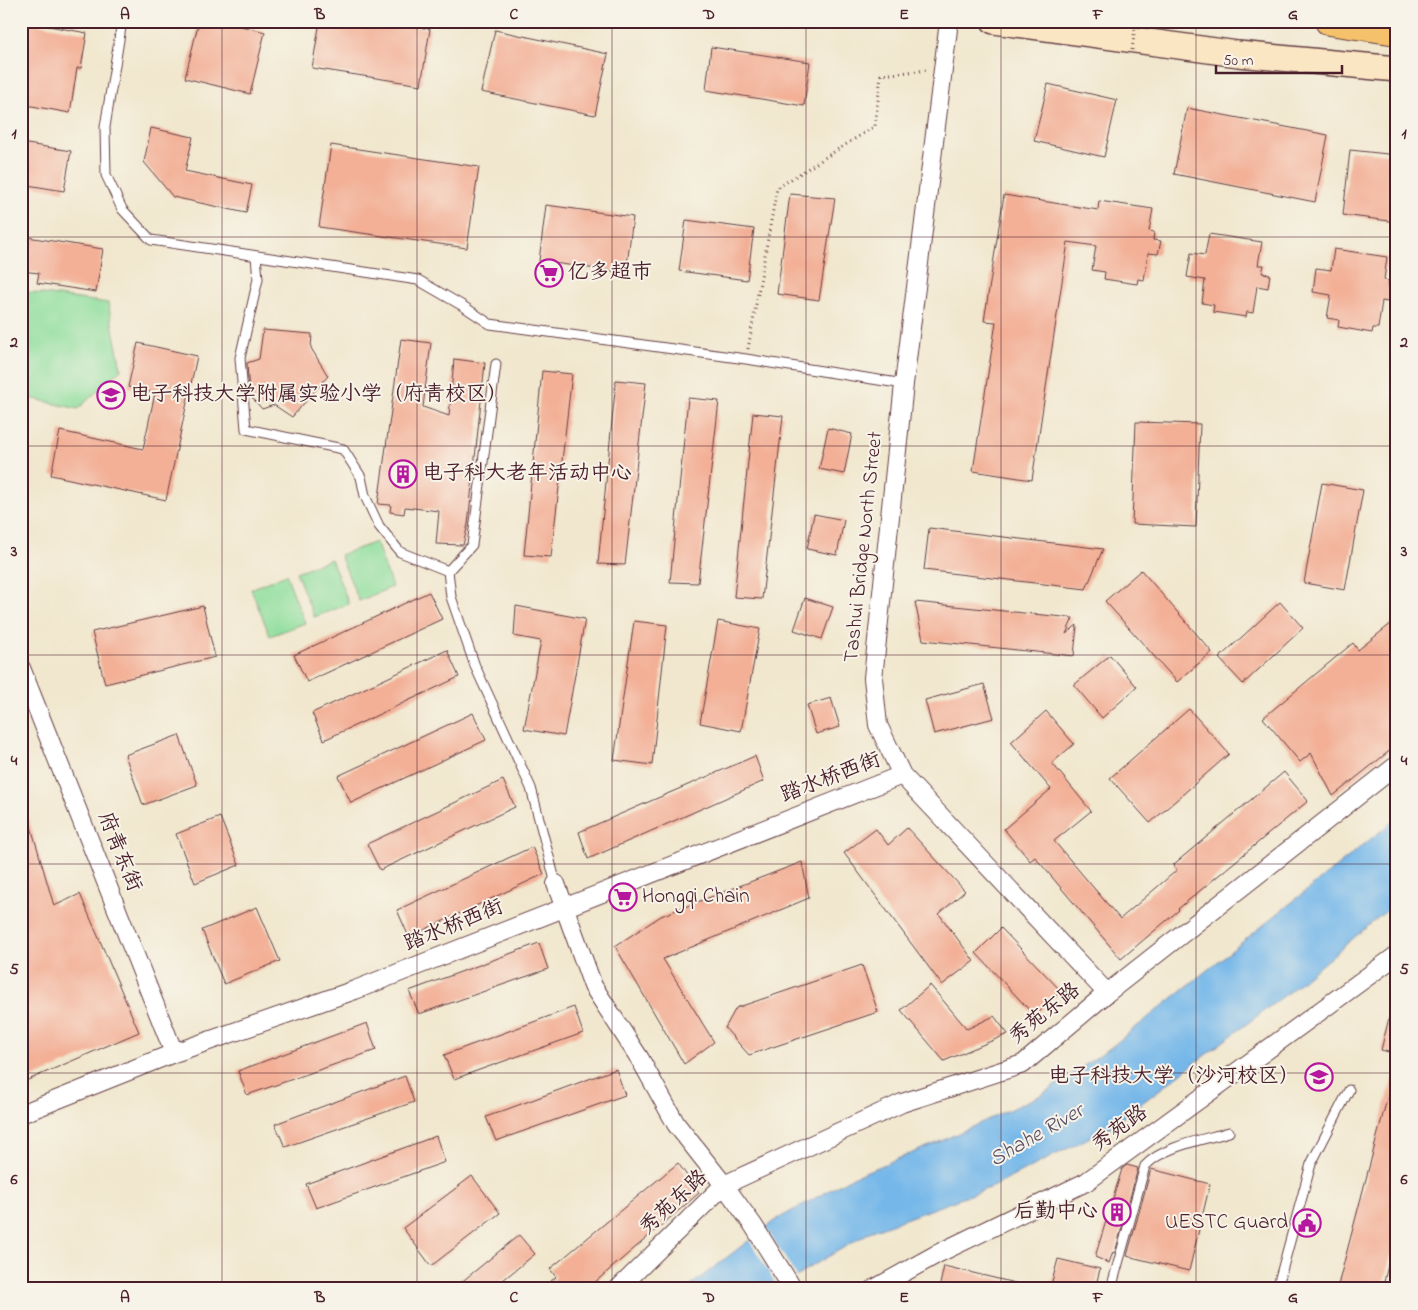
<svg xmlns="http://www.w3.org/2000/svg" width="1418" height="1310" viewBox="0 0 1418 1310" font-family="'Indie Flower','LXGW WenKai TC',sans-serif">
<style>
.green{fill:#8fde9d;stroke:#6c7e64}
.water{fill:#74b7e9;stroke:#5f6b8a}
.pier{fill:#f1e7ce}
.building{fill:#f3b097}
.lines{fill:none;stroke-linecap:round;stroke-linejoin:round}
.lane-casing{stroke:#633d43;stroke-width:11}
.street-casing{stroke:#633d43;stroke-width:20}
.secondary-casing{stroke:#633d43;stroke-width:28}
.highway-casing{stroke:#633d43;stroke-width:30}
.path{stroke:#633d43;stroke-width:3;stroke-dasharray:1 4;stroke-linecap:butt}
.lane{stroke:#fff;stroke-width:9}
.street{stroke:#fff;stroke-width:18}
.secondary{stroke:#fbe6c4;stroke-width:25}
.highway{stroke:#f5c16b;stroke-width:28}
.path-bridge{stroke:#633d43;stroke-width:3;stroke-dasharray:1 4;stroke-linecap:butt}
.grid{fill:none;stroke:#4a1f2b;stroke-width:1;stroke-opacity:0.55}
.labels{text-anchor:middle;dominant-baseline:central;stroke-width:4;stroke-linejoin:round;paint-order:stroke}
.poi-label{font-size:21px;fill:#4a1f2b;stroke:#f7f3e8;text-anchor:start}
.street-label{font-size:21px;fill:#4a1f2b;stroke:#f7f3e8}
.water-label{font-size:22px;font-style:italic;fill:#574d64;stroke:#f7f3e8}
.neatline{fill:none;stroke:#4a1f2b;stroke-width:2}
.grid-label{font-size:16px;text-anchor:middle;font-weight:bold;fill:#4a1f2b}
</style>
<rect width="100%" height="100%" fill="#f7f3e8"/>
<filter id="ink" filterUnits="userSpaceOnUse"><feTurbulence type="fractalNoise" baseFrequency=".02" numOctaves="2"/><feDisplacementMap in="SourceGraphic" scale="10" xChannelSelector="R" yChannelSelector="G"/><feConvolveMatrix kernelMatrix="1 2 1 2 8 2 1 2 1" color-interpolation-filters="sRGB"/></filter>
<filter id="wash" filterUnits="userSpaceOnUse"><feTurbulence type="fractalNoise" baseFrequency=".0096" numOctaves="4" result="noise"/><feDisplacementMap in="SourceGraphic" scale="20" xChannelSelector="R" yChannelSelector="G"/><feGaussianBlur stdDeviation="1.12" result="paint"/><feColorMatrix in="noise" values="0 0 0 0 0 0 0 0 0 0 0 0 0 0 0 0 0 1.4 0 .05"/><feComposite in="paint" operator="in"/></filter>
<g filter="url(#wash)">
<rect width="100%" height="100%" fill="#f1e7ce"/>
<path class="green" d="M 21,291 L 108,303 L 121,369 L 78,409 L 21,396 Z
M 376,542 L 392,587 L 359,601 L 340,555 Z
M 331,559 L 349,604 L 314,617 L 296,572 Z
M 286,574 L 305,623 L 270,636 L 251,589 Z"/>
<path class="water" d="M 1397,818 L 1397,902 L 1285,995 L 1110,1127 L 992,1187 L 872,1231 L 807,1269 L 781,1289 L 686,1289 L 774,1221 L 855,1176 L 937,1143 L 1041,1095 L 1110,1048 Z"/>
<path class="pier" d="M 765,1226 L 798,1279 L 785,1289 L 779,1289 L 748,1238 Z"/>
<g id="blocks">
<path class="building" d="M 21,21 L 87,33 L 81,68 L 77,68 L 70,113 L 21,104 Z
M 199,21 L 221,21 L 265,32 L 250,94 L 185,78 Z
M 320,21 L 380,21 L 430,29 L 421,85 L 312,68 Z
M 495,30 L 608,54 L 595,115 L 481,92 Z
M 711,47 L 810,62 L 804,106 L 706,90 Z
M 1048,84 L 1117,100 L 1104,157 L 1034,141 Z
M 1187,108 L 1328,135 L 1315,202 L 1174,174 Z
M 151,128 L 193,137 L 185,171 L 252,185 L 246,213 L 173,197 L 144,162 Z
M 21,143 L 71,151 L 64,191 L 21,184 Z
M 331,145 L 479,167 L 467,248 L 319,227 Z
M 1350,150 L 1397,155 L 1397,222 L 1343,215 Z
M 790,194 L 835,198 L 819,300 L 777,294 Z
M 1004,195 L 1098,210 L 1099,201 L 1153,209 L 1149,231 L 1154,232 L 1153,240 L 1161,241 L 1158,254 L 1148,253 L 1144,280 L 1138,279 L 1137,284 L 1104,279 L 1105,272 L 1092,270 L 1096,246 L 1068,242 L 1032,480 L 973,471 L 996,322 L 984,321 Z
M 546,205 L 633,217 L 626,273 L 539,261 Z
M 686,220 L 754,229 L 747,280 L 679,271 Z
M 1209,234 L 1262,242 L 1258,265 L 1264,265 L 1262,273 L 1270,274 L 1268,288 L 1257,286 L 1253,313 L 1247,312 L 1246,317 L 1213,312 L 1214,305 L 1202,303 L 1205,280 L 1187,277 L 1191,253 L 1205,255 Z
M 21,236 L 103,249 L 96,292 L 37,283 L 39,273 L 21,271 Z
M 1334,249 L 1387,257 L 1384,280 L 1389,281 L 1388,288 L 1395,290 L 1393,303 L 1382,301 L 1378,328 L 1373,328 L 1372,333 L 1338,327 L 1339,320 L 1327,318 L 1331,295 L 1313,292 L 1316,268 L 1331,270 Z
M 263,330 L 312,334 L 311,348 L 328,376 L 292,417 L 274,405 L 262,409 L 249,394 L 247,363 L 259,359 Z
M 401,339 L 431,343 L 423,407 L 449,416 L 454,359 L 485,363 L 468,524 L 463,545 L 436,544 L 439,511 L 405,507 L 404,514 L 390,512 L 391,505 L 378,504 Z
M 138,343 L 197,356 L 166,500 L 51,475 L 60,431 L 143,449 L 155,393 L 128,387 Z
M 542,371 L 572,374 L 551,557 L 524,555 Z
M 616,380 L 646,383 L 625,565 L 598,564 Z
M 688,398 L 719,401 L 698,583 L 670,582 Z
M 753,413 L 783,416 L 762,599 L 734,597 Z
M 1136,422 L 1200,424 L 1196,527 L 1132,524 Z
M 828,428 L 852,434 L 844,474 L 819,469 Z
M 1322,483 L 1363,490 L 1345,590 L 1304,583 Z
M 814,514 L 844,520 L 837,555 L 807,549 Z
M 929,528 L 1103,549 L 1086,589 L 924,570 Z
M 1141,570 L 1212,652 L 1177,682 L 1105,601 Z
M 429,592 L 442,619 L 307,682 L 294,655 Z
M 805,598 L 833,607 L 822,639 L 794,630 Z
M 915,602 L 1073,618 L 1066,634 L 1077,625 L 1074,656 L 923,640 Z
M 1280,602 L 1303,628 L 1243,684 L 1219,658 Z
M 203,606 L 215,657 L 105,684 L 92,632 Z
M 516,606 L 585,619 L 564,736 L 524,729 L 541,641 L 514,636 Z
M 1397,619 L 1397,745 L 1333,796 L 1311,753 L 1300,762 L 1263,718 L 1353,643 L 1358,650 Z
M 634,621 L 667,625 L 652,765 L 614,760 Z
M 718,621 L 760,629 L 741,731 L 700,723 Z
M 447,650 L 459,677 L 324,740 L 312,713 Z
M 1110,655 L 1137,687 L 1102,718 L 1074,685 Z
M 984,684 L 994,718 L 934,734 L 925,700 Z
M 831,698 L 840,727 L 816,734 L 807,705 Z
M 1189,709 L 1229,754 L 1150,823 L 1110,778 Z
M 1046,711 L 1074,744 L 1052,763 L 1091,811 L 1054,841 L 1120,919 L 1177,870 L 1173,865 L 1284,772 L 1308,801 L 1178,909 L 1179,910 L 1121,959 L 1035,857 L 1030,861 L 1004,829 L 1051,789 L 1011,742 Z
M 473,713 L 486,740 L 351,803 L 338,776 Z
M 179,735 L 197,785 L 143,805 L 125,755 Z
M 755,756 L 764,781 L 588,859 L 579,832 Z
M 503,780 L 515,807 L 380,870 L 367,844 Z
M 25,806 L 54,906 L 80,894 L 139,1032 L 21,1083 L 21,807 Z
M 220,817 L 239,865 L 195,883 L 176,834 Z
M 907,828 L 965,891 L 939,914 L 974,961 L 942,985 L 844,853 L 876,829 L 888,845 Z
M 532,847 L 544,874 L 409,937 L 397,910 Z
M 802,862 L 809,898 L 663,959 L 714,1042 L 684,1064 L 615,946 L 661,916 Z
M 257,907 L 280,961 L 224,984 L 202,930 Z
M 1001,928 L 1061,991 L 1035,1016 L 976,953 Z
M 539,943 L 548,969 L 419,1014 L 409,991 Z
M 862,965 L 878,1012 L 749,1055 L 725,1028 L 736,1008 Z
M 930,985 L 967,1029 L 994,1016 L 1008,1034 L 944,1061 L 901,1010 Z
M 1392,1006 L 1397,1007 L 1397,1054 L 1381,1050 Z
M 574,1007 L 583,1033 L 454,1079 L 444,1055 Z
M 367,1023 L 376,1050 L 247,1095 L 238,1071 Z
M 616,1069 L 625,1095 L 496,1141 L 486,1117 Z
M 405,1076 L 414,1102 L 285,1147 L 275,1124 Z
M 1392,1080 L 1397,1080 L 1397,1231 L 1382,1289 L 1337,1289 Z
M 436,1136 L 445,1162 L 316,1208 L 306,1184 Z
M 678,1163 L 699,1193 L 587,1289 L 541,1289 L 556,1277 L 550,1269 Z
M 1127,1165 L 1138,1168 L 1115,1253 L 1113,1252 L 1109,1263 L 1095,1257 L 1122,1169 Z
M 1151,1169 L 1210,1184 L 1189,1271 L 1127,1256 Z
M 472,1176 L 500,1213 L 431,1266 L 403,1228 Z
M 519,1235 L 535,1254 L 492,1289 L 453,1289 Z
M 1058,1259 L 1100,1269 L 1095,1289 L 1050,1289 Z
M 944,1266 L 1019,1284 L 1018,1289 L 939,1289 Z"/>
</g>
</g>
<g filter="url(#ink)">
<use href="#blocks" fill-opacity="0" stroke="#633d43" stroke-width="1"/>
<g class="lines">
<g class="lane-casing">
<path id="lane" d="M 122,21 L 105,127 L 106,175 L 122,209 L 151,240 L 418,280 L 463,306 L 490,324 L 746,359 L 904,384
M 256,256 L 258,279 L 240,358 L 246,429 L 343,449 L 361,477 L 365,496 L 379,526 L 400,552 L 448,571 L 451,597 L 475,666 L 531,788 L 556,884
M 448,571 L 472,545 L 496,364
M 1111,1289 L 1145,1166 C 1163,1146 1203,1140 1229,1132
M 1277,1289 L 1311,1164 L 1349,1090"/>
</g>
<g class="street-casing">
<path id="street" d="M 949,21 L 904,384 L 873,678 L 878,725 L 902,775 L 1107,993
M 21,668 L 174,1053
M 556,884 L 593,986 L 640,1059 L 676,1124 L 724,1185 L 753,1225 L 793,1289
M 21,1114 L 174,1053 L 355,990 L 902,775
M 618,1289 L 724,1185 L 902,1103 L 1023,1064 L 1107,993 L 1397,765
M 874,1289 L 937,1254 L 1086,1182 L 1397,955"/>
</g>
<g class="secondary-casing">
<path id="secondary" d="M 994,21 L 1238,54 L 1397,69"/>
</g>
<g class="highway-casing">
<path id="highway" d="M 1329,21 L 1397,31"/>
</g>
<path class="path" d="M 748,349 L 777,188 L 875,126 L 881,75 L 927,70"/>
<use href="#lane" class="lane"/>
<use href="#street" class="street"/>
<use href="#secondary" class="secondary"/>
<use href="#highway" class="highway"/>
<path class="path-bridge" d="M 1132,50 L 1136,21"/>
</g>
</g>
<path class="grid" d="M 222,21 L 222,1289M 417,21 L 417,1289M 612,21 L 612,1289M 806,21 L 806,1289M 1001,21 L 1001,1289M 1196,21 L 1196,1289M 21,237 L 1397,237M 21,446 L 1397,446M 21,655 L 1397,655M 21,864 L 1397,864M 21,1073 L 1397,1073"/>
<defs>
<g id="supermarket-ring" transform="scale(1.4375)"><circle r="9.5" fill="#f7f3e8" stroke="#b5179e" stroke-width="1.5"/><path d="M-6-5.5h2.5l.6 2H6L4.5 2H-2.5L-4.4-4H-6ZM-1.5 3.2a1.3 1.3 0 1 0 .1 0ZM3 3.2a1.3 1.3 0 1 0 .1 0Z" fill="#b5179e"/></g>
<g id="school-ring" transform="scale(1.4375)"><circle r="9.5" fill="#f7f3e8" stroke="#b5179e" stroke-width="1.5"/><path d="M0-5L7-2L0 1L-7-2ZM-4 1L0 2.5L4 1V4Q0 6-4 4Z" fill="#b5179e"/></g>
<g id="building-ring" transform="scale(1.4375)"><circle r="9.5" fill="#f7f3e8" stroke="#b5179e" stroke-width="1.5"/><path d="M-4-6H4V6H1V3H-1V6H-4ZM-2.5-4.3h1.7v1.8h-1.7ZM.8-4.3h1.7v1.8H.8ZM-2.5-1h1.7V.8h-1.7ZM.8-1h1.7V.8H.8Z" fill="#b5179e"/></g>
<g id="university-ring" transform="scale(1.4375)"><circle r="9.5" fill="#f7f3e8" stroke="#b5179e" stroke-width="1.5"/><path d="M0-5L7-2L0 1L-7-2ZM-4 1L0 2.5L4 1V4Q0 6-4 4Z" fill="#b5179e"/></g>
<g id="civic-ring" transform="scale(1.4375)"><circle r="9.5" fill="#f7f3e8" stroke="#b5179e" stroke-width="1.5"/><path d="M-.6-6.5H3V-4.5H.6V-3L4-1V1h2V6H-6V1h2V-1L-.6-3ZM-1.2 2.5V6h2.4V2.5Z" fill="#b5179e"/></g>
</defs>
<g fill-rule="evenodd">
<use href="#supermarket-ring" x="549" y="273"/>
<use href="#school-ring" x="111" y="395"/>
<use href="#building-ring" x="403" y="474"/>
<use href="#supermarket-ring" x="623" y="897"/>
<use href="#university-ring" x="1319" y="1077"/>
<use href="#building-ring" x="1117" y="1212"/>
<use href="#civic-ring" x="1307" y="1223"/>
</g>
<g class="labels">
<g class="poi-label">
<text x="568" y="273">亿多超市</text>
<text x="130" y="395">电子科技大学附属实验小学（府青校区）</text>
<text x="422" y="474">电子科大老年活动中心</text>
<text x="642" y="897">Hongqi Chain</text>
<text x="1300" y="1077" text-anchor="end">电子科技大学（沙河校区）</text>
<text x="1098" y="1212" text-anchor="end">后勤中心</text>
<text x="1288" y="1223" text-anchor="end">UESTC Guard</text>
</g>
<g class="street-label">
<text transform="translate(864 547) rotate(-84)">Tashui Bridge North Street</text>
<text transform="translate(831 778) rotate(-21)">踏水桥西街</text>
<text transform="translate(119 852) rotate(68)">府青东街</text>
<text transform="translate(454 926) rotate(-22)">踏水桥西街</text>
<text transform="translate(1045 1014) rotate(-39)">秀苑东路</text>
<text transform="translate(1120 1129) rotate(-36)">秀苑路</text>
<text transform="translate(674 1203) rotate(-43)">秀苑东路</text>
</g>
<g class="water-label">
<text transform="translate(1037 1136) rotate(-30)">Shahe River</text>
</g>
</g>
<rect width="1418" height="1310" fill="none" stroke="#f7f3e8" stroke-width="55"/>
<path d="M1216 65v8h126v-8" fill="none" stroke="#4a1f2b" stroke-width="2.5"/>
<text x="1223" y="65" font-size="15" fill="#4a1f2b" stroke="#f7f3e8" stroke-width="4" paint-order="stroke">50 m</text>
<rect x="28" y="28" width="1362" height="1254" class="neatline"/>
<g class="grid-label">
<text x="125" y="19">A</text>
<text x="320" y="19">B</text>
<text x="514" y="19">C</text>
<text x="709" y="19">D</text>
<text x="904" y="19">E</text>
<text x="1098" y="19">F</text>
<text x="1293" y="19">G</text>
<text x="14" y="138">1</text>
<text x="1404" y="138">1</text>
<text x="14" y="347">2</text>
<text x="1404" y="347">2</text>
<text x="14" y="556">3</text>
<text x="1404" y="556">3</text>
<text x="14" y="765">4</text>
<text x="1404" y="765">4</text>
<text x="14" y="974">5</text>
<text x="1404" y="974">5</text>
<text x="14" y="1184">6</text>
<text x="1404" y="1184">6</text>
<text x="125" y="1302">A</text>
<text x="320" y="1302">B</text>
<text x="514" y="1302">C</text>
<text x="709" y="1302">D</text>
<text x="904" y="1302">E</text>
<text x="1098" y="1302">F</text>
<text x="1293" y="1302">G</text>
</g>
</svg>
